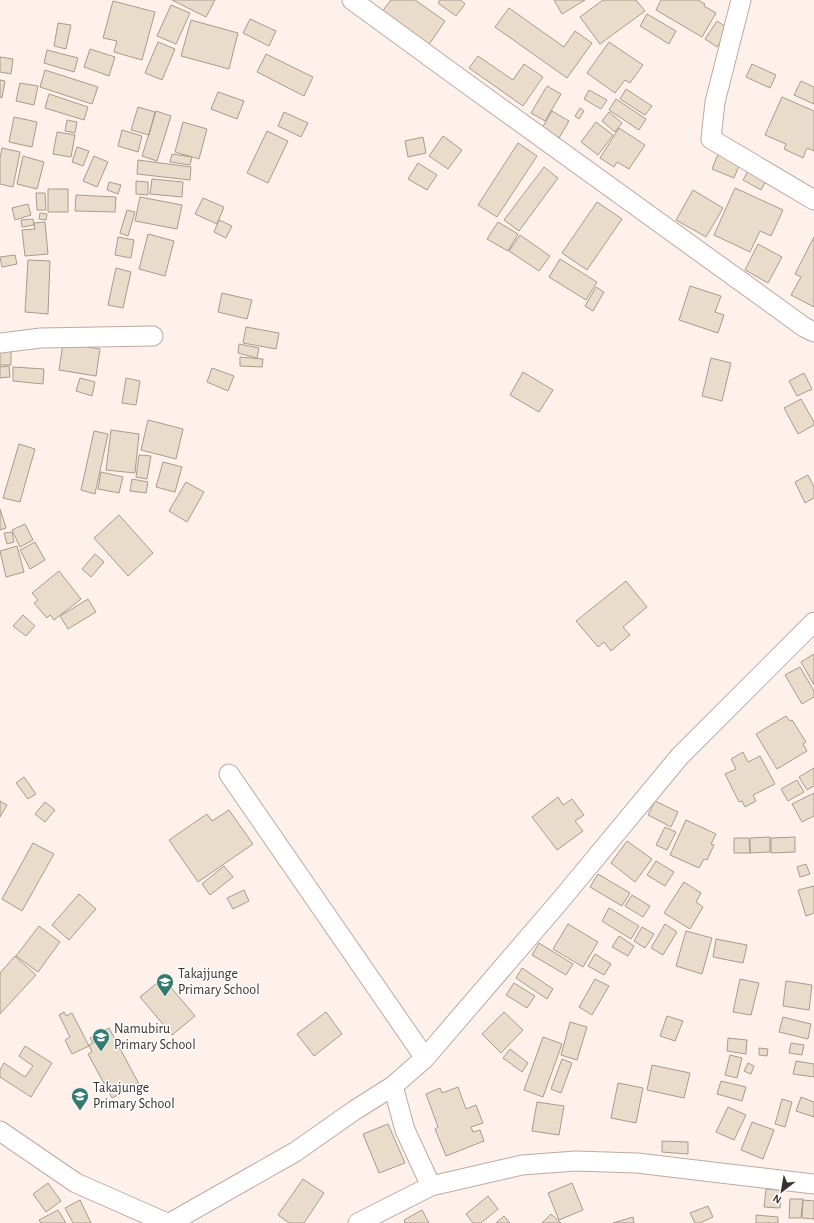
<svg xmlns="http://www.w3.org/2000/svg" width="814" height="1223" viewBox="0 0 814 1223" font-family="'Alegreya Sans',sans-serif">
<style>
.building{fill:#eadccb;stroke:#a99b8c}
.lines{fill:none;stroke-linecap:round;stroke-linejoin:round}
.minor-casing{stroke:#bea9a1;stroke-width:21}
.minor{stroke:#fff;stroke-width:19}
.labels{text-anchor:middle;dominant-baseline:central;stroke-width:3;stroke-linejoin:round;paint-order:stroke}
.poi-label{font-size:14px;fill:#3a312e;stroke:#fff;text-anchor:start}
</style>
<rect width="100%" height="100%" fill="#fef1ec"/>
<path class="building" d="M 172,0 L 215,0 L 206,17 Z
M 391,0 L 415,0 L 445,21 L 428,46 L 381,13 Z
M 440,0 L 461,0 L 465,4 L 456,16 L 438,3 Z
M 554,0 L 585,0 L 562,14 Z
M 603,0 L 636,0 L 645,11 L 600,44 L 580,17 Z
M 661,0 L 698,0 L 705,4 L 704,6 L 716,13 L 702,37 L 656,10 Z
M 113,1 L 155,12 L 142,60 L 114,52 L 117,41 L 103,38 Z
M 171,5 L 190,13 L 176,44 L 157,36 Z
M 509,8 L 564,47 L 575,31 L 592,43 L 567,78 L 495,27 Z
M 647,14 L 676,31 L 669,44 L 640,26 Z
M 250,19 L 276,31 L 269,46 L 243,33 Z
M 191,20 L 238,33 L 229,69 L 181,56 Z
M 717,21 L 729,29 L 717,47 L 705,39 Z
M 58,23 L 71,25 L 66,49 L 54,46 Z
M 158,42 L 175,49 L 162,80 L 145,73 Z
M 609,42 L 643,65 L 630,83 L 625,80 L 615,93 L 587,73 Z
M 90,49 L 115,57 L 109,76 L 84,67 Z
M 47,50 L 78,58 L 74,72 L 44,63 Z
M 266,54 L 313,77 L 304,96 L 257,72 Z
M 478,56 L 513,80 L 524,64 L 543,77 L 523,106 L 469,68 Z
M 0,57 L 13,59 L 11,74 L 0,72 Z
M 752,64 L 776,75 L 770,88 L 746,77 Z
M 45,70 L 98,87 L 92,104 L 40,87 Z
M 0,80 L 5,81 L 2,98 L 0,97 Z
M 801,81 L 814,87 L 814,104 L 794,95 Z
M 20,83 L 38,86 L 34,105 L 16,101 Z
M 547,86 L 561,94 L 545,121 L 531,113 Z
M 626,89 L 652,106 L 645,115 L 620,99 Z
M 589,90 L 607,100 L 601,109 L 584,99 Z
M 218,92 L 244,101 L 237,119 L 211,109 Z
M 49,94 L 88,107 L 84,120 L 45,108 Z
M 782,97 L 814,111 L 814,151 L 807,148 L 803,158 L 784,149 L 786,144 L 765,135 Z
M 616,99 L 646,119 L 639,130 L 609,110 Z
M 138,107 L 155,112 L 149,135 L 131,130 Z
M 580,108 L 584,111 L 579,119 L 575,116 Z
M 156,111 L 171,116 L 157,161 L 142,156 Z
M 552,111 L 569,121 L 559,138 L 542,128 Z
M 284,112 L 308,123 L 301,137 L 278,126 Z
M 609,112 L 622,123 L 615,132 L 602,121 Z
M 14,117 L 37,122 L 32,147 L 9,142 Z
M 67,120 L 77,122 L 75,133 L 65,131 Z
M 183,122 L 207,129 L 199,159 L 175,152 Z
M 596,122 L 613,135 L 598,155 L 581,142 Z
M 619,128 L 645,145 L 629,169 L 617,162 L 614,167 L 600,158 Z
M 122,130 L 142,136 L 138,152 L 118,146 Z
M 267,131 L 288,141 L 268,183 L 247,173 Z
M 57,132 L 75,135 L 71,157 L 53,154 Z
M 443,136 L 462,150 L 448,169 L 429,156 Z
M 423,137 L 426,153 L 408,157 L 405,141 Z
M 518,143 L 537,156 L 497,217 L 478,205 Z
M 77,147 L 89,151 L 83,166 L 72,162 Z
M 2,148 L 20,152 L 13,187 L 0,184 L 0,158 Z
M 719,152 L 741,161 L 734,178 L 712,169 Z
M 172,154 L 192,157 L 190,165 L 170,162 Z
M 23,156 L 44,162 L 37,189 L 17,184 Z
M 94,156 L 108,162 L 97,187 L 83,181 Z
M 138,160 L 191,167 L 190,180 L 137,174 Z
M 418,163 L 437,175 L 427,190 L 408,179 Z
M 544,167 L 558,178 L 519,231 L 504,220 Z
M 749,169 L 767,179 L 761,190 L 743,180 Z
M 152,179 L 183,182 L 182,197 L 150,194 Z
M 136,181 L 148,182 L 148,195 L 136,194 Z
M 109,182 L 121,185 L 118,194 L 107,190 Z
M 735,188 L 783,210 L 771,236 L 760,231 L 750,252 L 714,235 Z
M 48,189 L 68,189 L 68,212 L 48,212 Z
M 693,190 L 723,208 L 706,237 L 676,220 Z
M 36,193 L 45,193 L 46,210 L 37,210 Z
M 76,195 L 116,197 L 115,212 L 75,211 Z
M 140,197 L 182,205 L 177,229 L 135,221 Z
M 203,198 L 224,207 L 217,224 L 195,214 Z
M 597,202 L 622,219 L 587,270 L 562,253 Z
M 28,204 L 31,215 L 15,220 L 12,208 Z
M 127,210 L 135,212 L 128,236 L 120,233 Z
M 40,213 L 47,214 L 46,220 L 39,219 Z
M 33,219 L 34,225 L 22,227 L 21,220 Z
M 219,220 L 232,226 L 226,238 L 214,232 Z
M 45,222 L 48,254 L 25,256 L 22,230 L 35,229 L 34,223 Z
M 498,222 L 518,234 L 508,251 L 487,239 Z
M 148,234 L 174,241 L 165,276 L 139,269 Z
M 520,235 L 550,256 L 539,271 L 509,251 Z
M 118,237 L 134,240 L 131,258 L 115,255 Z
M 814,237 L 814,307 L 791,295 L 801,277 L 795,274 Z
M 758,244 L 782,257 L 768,283 L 745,270 Z
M 15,255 L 17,264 L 2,267 L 0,257 Z
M 560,259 L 597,282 L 586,300 L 549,277 Z
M 28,260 L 50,261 L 48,314 L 25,312 Z
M 116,268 L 131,272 L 123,308 L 108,305 Z
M 690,286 L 721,296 L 715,312 L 724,315 L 718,333 L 679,320 Z
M 596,287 L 604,292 L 593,311 L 585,306 Z
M 222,293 L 252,300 L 247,319 L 218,312 Z
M 246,327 L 279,333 L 276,349 L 243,343 Z
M 63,343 L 100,349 L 96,376 L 59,370 Z
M 239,344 L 259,348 L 257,358 L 238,353 Z
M 0,351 L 11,351 L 11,365 L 0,365 Z
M 240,357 L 263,359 L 262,367 L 240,366 Z
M 711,358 L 731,363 L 722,401 L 702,396 Z
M 9,366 L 10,377 L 0,378 L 0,367 Z
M 13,367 L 44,369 L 43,384 L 13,381 Z
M 212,368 L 234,376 L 228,391 L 207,382 Z
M 523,372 L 553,390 L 539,412 L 510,395 Z
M 804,373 L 812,389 L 797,396 L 789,381 Z
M 80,378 L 95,382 L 92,396 L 76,391 Z
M 126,378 L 140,381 L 136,405 L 122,403 Z
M 801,399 L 814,422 L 814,425 L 798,434 L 784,408 Z
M 148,420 L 183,429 L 176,459 L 141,450 Z
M 111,430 L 139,434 L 135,473 L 106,470 Z
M 94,431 L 108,434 L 95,494 L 81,490 Z
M 19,444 L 35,449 L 20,502 L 3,498 Z
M 139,455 L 151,456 L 147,479 L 136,477 Z
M 163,462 L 182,467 L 175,492 L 156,487 Z
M 101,472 L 123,477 L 119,493 L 98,489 Z
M 808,475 L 814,487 L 814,498 L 805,503 L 795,482 Z
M 132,479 L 148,482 L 146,493 L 130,491 Z
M 186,482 L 204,492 L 187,522 L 169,511 Z
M 0,509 L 6,528 L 0,530 Z
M 119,515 L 153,553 L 128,576 L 94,538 Z
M 25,524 L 33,540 L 20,547 L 12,530 Z
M 12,532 L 14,542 L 7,544 L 4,533 Z
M 35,542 L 45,560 L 30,569 L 20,550 Z
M 17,546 L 24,572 L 6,577 L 0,551 Z
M 95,554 L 104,562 L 91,577 L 82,569 Z
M 59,571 L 81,599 L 54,620 L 50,615 L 47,618 L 34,603 L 38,600 L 32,593 Z
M 626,581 L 647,607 L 623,627 L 630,635 L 611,651 L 604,642 L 598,647 L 576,621 Z
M 88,599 L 96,612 L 68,629 L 60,616 Z
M 23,615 L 35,626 L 26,636 L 13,626 Z
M 814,654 L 814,685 L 801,662 Z
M 800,667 L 814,691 L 814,697 L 802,704 L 785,675 Z
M 786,716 L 790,721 L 792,720 L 806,742 L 803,744 L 807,751 L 777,769 L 756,734 Z
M 743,752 L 748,762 L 760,756 L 775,784 L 753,795 L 756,801 L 745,807 L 742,801 L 739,802 L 725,774 L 736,769 L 731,759 Z
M 814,768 L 814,786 L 807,790 L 799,777 Z
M 24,777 L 36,794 L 28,799 L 16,783 Z
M 797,780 L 804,792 L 788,801 L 781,789 Z
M 814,793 L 814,816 L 802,822 L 792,804 Z
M 558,797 L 563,805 L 572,799 L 584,815 L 575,821 L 583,831 L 557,850 L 532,817 Z
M 0,801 L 7,805 L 0,817 Z
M 655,801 L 678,812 L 671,827 L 648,815 Z
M 45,802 L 55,810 L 45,822 L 35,814 Z
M 229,810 L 253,844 L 198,882 L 169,840 L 207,814 L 212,821 Z
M 686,820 L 716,834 L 711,844 L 714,845 L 707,860 L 704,859 L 699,868 L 670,855 Z
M 665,827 L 676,832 L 667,850 L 656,845 Z
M 770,837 L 770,852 L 750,853 L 750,838 Z
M 795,837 L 795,852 L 771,853 L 771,838 Z
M 734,838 L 749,838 L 750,853 L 734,853 Z
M 627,841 L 652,859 L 635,882 L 611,863 Z
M 33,843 L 54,854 L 22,911 L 2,899 Z
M 656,861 L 674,872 L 665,886 L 647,875 Z
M 806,864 L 810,874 L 800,877 L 797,867 Z
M 224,866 L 233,877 L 210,895 L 202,884 Z
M 598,874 L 630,893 L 622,906 L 590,887 Z
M 684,882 L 701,893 L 696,902 L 703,907 L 690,929 L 664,913 Z
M 814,886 L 814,913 L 806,916 L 798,890 Z
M 244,890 L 249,901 L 233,909 L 227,898 Z
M 79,894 L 96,909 L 69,940 L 52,925 Z
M 632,895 L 650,906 L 643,917 L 625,906 Z
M 609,908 L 639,926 L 631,939 L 602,921 Z
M 568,924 L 598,942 L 583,967 L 553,949 Z
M 665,924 L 677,932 L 663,955 L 651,948 Z
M 39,926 L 60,942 L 38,972 L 16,956 Z
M 642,927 L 654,934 L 645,948 L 634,941 Z
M 686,931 L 712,938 L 702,974 L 676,966 Z
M 619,936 L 634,946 L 628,956 L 612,947 Z
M 716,939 L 747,945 L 743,963 L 713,957 Z
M 539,943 L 573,964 L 566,975 L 532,955 Z
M 595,954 L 611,964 L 604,975 L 588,966 Z
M 15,956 L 36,975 L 0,1014 L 0,973 Z
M 522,968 L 553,989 L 547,999 L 516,978 Z
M 163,978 L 195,1016 L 172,1035 L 140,997 Z
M 595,979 L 609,986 L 592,1015 L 579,1007 Z
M 740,979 L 759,983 L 751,1015 L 733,1012 Z
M 786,981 L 812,985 L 809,1010 L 783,1006 Z
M 514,983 L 535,996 L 527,1008 L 506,995 Z
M 64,1012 L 66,1016 L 72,1013 L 89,1046 L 72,1054 L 65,1040 L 70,1037 L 59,1015 Z
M 326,1012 L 342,1034 L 314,1056 L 297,1034 Z
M 504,1012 L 523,1030 L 501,1053 L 482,1034 Z
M 667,1016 L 683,1021 L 675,1041 L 660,1036 Z
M 783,1017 L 811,1024 L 808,1039 L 779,1032 Z
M 570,1022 L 587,1027 L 577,1060 L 561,1055 Z
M 109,1028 L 139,1084 L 112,1098 L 88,1054 L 92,1052 L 89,1045 L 93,1043 L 90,1038 Z
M 543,1037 L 562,1044 L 543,1097 L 524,1090 Z
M 728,1038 L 747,1040 L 746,1054 L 727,1051 Z
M 791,1043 L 804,1045 L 802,1055 L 789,1053 Z
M 25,1046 L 52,1063 L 31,1097 L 0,1077 L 0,1070 L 4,1063 L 25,1077 L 33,1066 L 19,1056 Z
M 759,1048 L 768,1049 L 767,1056 L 759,1055 Z
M 510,1049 L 528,1063 L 522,1072 L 503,1058 Z
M 730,1055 L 742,1058 L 737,1078 L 725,1075 Z
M 562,1059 L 572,1063 L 561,1093 L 551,1089 Z
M 796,1061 L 814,1064 L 814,1077 L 793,1074 Z
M 748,1063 L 754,1066 L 751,1074 L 744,1071 Z
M 652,1065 L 690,1073 L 684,1098 L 647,1090 Z
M 721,1081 L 746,1087 L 742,1101 L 717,1094 Z
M 618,1083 L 643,1088 L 636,1123 L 611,1118 Z
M 458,1087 L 466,1109 L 476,1105 L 483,1123 L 471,1127 L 473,1132 L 480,1130 L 484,1141 L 446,1156 L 435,1129 L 438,1127 L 426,1094 L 440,1088 L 442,1093 Z
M 801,1097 L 814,1102 L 814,1117 L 796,1111 Z
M 782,1099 L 792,1102 L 785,1127 L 775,1124 Z
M 537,1102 L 564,1106 L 559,1135 L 532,1131 Z
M 728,1107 L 746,1115 L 734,1140 L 716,1132 Z
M 752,1122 L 774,1130 L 763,1159 L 741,1150 Z
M 388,1124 L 405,1163 L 379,1173 L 363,1134 Z
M 662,1141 L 688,1142 L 688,1154 L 662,1152 Z
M 303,1179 L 324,1193 L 304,1223 L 289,1223 L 278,1215 Z
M 48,1183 L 61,1201 L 46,1212 L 33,1194 Z
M 572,1183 L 583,1210 L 559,1220 L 548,1193 Z
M 766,1189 L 781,1190 L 780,1208 L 764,1207 Z
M 488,1196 L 498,1209 L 481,1223 L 473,1223 L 466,1214 Z
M 790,1199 L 803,1199 L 801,1218 L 789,1218 Z
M 80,1200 L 91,1223 L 73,1223 L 65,1208 Z
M 803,1200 L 814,1201 L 814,1219 L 802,1218 Z
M 708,1206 L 713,1217 L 700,1223 L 695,1223 L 690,1213 Z
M 58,1210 L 66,1223 L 41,1223 L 39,1220 Z
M 422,1210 L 429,1223 L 405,1223 L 404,1220 Z
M 551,1214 L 561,1223 L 542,1223 Z
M 756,1215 L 778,1217 L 778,1223 L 756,1223 Z
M 504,1216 L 510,1223 L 496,1223 Z
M 633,1217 L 634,1223 L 613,1223 Z"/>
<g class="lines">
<g class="minor-casing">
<path id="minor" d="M 352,0 L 470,86 L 775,306 L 804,327 L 814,332
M 741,0 L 715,102 L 711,139 L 814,200
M 0,343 L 41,338 L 153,336
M 229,774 L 425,1058
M 0,1131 L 76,1183 L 167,1223
M 431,1186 L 405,1130 L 393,1086 L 425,1058 L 559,902 L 680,756 L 814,622
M 170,1223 L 295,1152 L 355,1110 L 393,1086
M 358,1223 L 431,1186 L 522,1165 L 576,1161 L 637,1163 L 814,1184"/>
</g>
<use href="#minor" class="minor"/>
</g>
<defs>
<g id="school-pin" transform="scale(0.9)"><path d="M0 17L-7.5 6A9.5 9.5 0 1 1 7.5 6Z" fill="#337a71" stroke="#fff"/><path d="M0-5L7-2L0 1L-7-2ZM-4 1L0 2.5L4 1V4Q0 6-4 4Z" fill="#fff"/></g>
</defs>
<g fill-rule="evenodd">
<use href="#school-pin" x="165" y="982"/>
<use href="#school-pin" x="101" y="1037"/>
<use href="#school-pin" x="80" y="1096"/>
</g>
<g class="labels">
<g class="poi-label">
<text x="178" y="974">Takajjunge<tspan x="178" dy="16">Primary School</tspan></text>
<text x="114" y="1029">Namubiru<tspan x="114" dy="16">Primary School</tspan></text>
<text x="93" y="1088">Takajunge<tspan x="93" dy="16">Primary School</tspan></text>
</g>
</g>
<g transform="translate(782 1191) rotate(211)" stroke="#ffffff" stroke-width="3" paint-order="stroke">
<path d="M0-3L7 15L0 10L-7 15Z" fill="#3a312e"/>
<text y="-6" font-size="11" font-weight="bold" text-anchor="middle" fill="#3a312e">N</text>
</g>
</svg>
